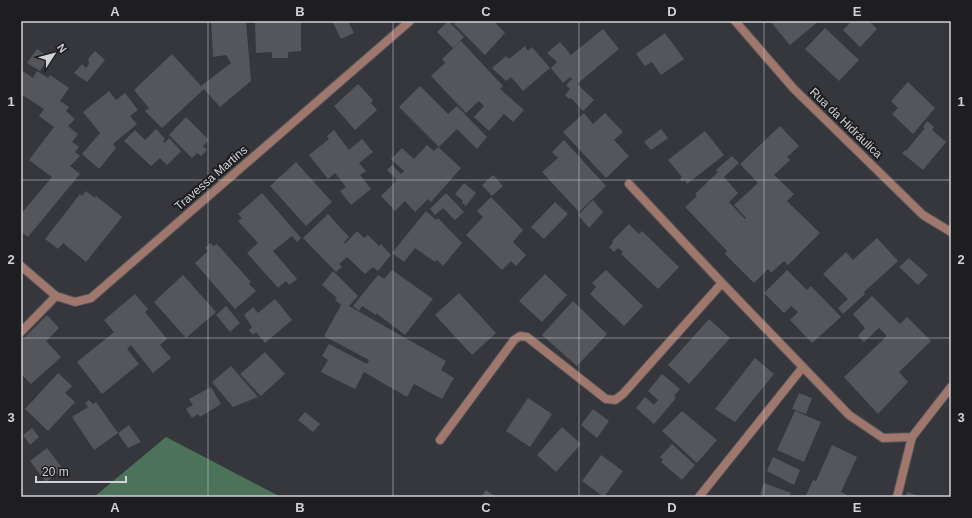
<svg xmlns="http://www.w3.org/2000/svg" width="972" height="518" viewBox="0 0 972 518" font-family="Helvetica,sans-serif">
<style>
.forest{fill:#4d725a}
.building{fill:#55565c}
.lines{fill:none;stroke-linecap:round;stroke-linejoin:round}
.lane-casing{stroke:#515358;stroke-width:10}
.street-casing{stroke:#515358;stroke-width:10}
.lane{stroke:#9f776c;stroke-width:8}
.street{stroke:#9f776c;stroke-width:8}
.grid{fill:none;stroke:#d1d2d6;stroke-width:1;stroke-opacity:0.55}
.labels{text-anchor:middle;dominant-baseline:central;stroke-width:4;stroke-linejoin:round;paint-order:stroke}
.street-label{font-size:12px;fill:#d1d2d6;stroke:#1e1e21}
.neatline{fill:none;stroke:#d1d2d6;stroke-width:1.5}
.grid-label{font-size:13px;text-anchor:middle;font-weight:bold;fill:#d1d2d6}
</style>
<rect width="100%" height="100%" fill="#35373c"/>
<path class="forest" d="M 166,437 L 277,495 L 277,497 L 94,497 Z"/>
<path class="building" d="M 211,21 L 246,21 L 251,81 L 220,107 L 204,89 L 162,128 L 145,111 L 149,108 L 134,90 L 172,54 L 201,86 L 231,63 L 226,55 L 213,57 Z
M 255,21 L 301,21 L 301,51 L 288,52 L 288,58 L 272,58 L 272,52 L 256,53 Z
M 332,21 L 348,21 L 354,33 L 341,39 Z
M 448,21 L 464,37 L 453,48 L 437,32 Z
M 457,21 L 494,21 L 505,33 L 485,55 L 454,24 Z
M 770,21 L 819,21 L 790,45 Z
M 852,21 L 869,21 L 877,29 L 860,47 L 843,30 Z
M 825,28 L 859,60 L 839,81 L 805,49 Z
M 603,29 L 619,49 L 577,84 L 594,100 L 583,111 L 571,98 L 569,99 L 565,95 L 570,89 L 566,85 L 572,79 L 570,77 L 563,83 L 551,68 L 557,62 L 547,53 L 560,42 L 571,55 Z
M 665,33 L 684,59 L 661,75 L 652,62 L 645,66 L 636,54 Z
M 461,41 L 503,86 L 500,89 L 524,110 L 513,122 L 504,114 L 489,131 L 474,117 L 484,106 L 479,101 L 466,113 L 431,76 L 445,63 L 442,59 Z
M 525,46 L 528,51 L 532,47 L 550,68 L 523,91 L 511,77 L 506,81 L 492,68 L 506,56 L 509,59 Z
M 37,49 L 49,57 L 40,71 L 27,63 Z
M 95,51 L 105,60 L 87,82 L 74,73 L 82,64 L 86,68 L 89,64 L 88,59 Z
M 23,71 L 33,78 L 37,71 L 48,78 L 50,75 L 69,88 L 60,101 L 69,107 L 66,111 L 75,119 L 68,126 L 78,134 L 72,142 L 79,147 L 75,152 L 80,156 L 70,166 L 80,174 L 28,237 L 21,232 L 21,214 L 52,177 L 29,160 L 54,127 L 39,116 L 44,109 L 21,94 L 21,75 Z
M 908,82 L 935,108 L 913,134 L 892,114 L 898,108 L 891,101 Z
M 358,84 L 373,100 L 371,103 L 377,110 L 355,130 L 334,106 Z
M 420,86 L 448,114 L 457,106 L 487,137 L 477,149 L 457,129 L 439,147 L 399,107 Z
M 109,91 L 116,100 L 125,93 L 138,110 L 130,116 L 137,124 L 113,144 L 116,148 L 99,169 L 82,154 L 100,133 L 83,112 Z
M 584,113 L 593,124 L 605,113 L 623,132 L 614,140 L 629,156 L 606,178 L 563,132 Z
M 186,117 L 209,140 L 203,146 L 207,150 L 201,156 L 197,153 L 192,158 L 169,135 Z
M 927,121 L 934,127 L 932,130 L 946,142 L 923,170 L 902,153 L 905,150 L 906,151 L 925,128 L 923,127 Z
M 780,126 L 799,146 L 787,157 L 790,160 L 774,175 L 794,194 L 787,201 L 820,233 L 788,265 L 784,261 L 771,273 L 768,269 L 754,283 L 725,254 L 727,251 L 685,207 L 697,196 L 695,194 L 718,172 L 716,170 L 732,156 L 739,163 L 724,177 L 738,193 L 729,202 L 745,219 L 746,218 L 734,205 L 758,183 L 740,164 Z
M 156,129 L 165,139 L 163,141 L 164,143 L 169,138 L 181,151 L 167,165 L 160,158 L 151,166 L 124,141 L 135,130 L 145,140 Z
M 661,129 L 668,138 L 651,150 L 644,142 Z
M 334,130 L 349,150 L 362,139 L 373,152 L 359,163 L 366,171 L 360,175 L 371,189 L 351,205 L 340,191 L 346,187 L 335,173 L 328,179 L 309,155 L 329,139 L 327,136 Z
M 705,131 L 724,155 L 687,184 L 685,180 L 682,182 L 680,179 L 682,177 L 668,160 Z
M 564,140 L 606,186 L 579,212 L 542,172 L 558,158 L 552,152 Z
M 427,145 L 434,151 L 438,147 L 461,168 L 431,202 L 428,199 L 415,212 L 405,201 L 395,211 L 381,196 L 397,180 L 387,170 L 392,165 L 401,174 L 404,171 L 391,159 L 402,148 L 414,159 Z
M 296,162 L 332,202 L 306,226 L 270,186 Z
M 493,175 L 503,186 L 492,196 L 482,185 Z
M 464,183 L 476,193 L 466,206 L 462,203 L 463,201 L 455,194 Z
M 86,191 L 95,198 L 96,196 L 122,217 L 86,262 L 63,243 L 58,249 L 45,239 L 80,194 L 82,196 Z
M 262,193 L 301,238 L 297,242 L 292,236 L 273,251 L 297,279 L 289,285 L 286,281 L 278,288 L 247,253 L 258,243 L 238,221 L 242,218 L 238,214 Z
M 446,193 L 464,212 L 455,220 L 443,208 L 435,215 L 430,209 Z
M 491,197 L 523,230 L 513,242 L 526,255 L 516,266 L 511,261 L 502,270 L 466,235 L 483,217 L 477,211 Z
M 593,200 L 603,212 L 589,228 L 578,215 Z
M 555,202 L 568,214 L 544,239 L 531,227 Z
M 426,211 L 436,220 L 438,218 L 462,243 L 443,266 L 437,260 L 435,262 L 415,248 L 404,262 L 392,253 Z
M 328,214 L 349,237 L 344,242 L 345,244 L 357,231 L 364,238 L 368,235 L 379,246 L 381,244 L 391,255 L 378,271 L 373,267 L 365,274 L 347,257 L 339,264 L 342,267 L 336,272 L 303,238 Z
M 629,224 L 639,234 L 642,231 L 679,267 L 658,289 L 621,254 L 623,252 L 618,248 L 614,252 L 609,247 L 613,243 L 612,241 Z
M 877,238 L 898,261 L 864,292 L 865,294 L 843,314 L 838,308 L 848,299 L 823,274 L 846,252 L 853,260 Z
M 210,243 L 214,246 L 217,244 L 251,282 L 249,284 L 256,291 L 235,309 L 195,263 L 208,251 L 205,248 Z
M 909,258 L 928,275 L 918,285 L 899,267 Z
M 392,270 L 433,299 L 405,335 L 376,313 L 376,315 L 362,306 L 359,311 L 353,306 L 378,275 L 384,279 Z
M 606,270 L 643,306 L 624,326 L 590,294 L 596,287 L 592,283 Z
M 787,270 L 807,290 L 811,286 L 841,317 L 812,343 L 790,320 L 798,312 L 791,306 L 784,313 L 764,293 Z
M 333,271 L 358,296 L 349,306 L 446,361 L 441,370 L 454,378 L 442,399 L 414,384 L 407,397 L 364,372 L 355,389 L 321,372 L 328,360 L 322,356 L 329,344 L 367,364 L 369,360 L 324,336 L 341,305 L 335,300 L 337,298 L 322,285 Z
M 545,274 L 567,295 L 542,322 L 519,301 Z
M 183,275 L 216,312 L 186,338 L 154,302 Z
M 459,293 L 496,333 L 472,355 L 435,315 Z
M 135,294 L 148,309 L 145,312 L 167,339 L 160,345 L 171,358 L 153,373 L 131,345 L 127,349 L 139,364 L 102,394 L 77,362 L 114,332 L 104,320 Z
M 872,296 L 900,324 L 907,317 L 931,341 L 899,372 L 908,382 L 878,414 L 844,377 L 887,336 L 879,328 L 864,342 L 858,336 L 865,328 L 853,314 Z
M 275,299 L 292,320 L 265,343 L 256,332 L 253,335 L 249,330 L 252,327 L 244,315 L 253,307 L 258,313 Z
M 573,301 L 607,334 L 577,366 L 542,335 Z
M 226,306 L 240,323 L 230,332 L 216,315 Z
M 47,315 L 59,328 L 46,341 L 61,357 L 31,384 L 21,374 L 21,341 Z
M 709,319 L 730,338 L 689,384 L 668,365 Z
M 265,352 L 285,374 L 261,396 L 240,374 Z
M 755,358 L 774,374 L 735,422 L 715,409 Z
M 231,366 L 258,397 L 233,407 L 212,382 Z
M 58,373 L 72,386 L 65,393 L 75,402 L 48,431 L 25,409 Z
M 662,374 L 680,389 L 674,396 L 676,398 L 654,424 L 636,408 L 645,397 L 654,405 L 658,400 L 648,391 Z
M 211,387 L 221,404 L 200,417 L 198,414 L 192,418 L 186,409 L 193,405 L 189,399 Z
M 799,393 L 812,398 L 806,414 L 792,409 Z
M 528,398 L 552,414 L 530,447 L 506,431 Z
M 89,400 L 93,404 L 96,402 L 118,433 L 94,450 L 72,417 L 88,407 L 85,403 Z
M 593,409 L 609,421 L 597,438 L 581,425 Z
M 682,411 L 717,440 L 697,463 L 662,431 Z
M 795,411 L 821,422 L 804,462 L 777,450 Z
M 305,412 L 320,424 L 313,432 L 298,420 Z
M 129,425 L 141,442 L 128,448 L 118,433 Z
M 562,427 L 581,444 L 556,472 L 537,455 Z
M 32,428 L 39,437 L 30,445 L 23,435 Z
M 672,444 L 695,465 L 682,480 L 661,462 L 663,460 L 660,457 Z
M 832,445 L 857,457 L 841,492 L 847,495 L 846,497 L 805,497 L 813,480 L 816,481 Z
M 47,448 L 63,469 L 46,482 L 30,461 Z
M 601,455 L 623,471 L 604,497 L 582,481 Z
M 773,457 L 800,470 L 794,485 L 767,471 Z
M 764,483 L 791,493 L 789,497 L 761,497 L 762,495 L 760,494 Z
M 486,490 L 496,497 L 481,497 Z
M 907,492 L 921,497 L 905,497 Z"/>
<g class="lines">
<g class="lane-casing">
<path id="lane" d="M 21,332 L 56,296
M 897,497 L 912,437"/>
</g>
<g class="street-casing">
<path id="street" d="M 735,21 L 794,89 L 923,215 L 951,232
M 629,184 L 722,283 L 849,415 L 883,438 L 912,437 L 951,387
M 21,266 L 56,296 L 75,302 L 91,298 L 410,21
M 440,440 L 514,340 L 520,336 L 527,337 L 606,399 L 615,400 L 623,394 L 722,283
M 699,497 L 803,367"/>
</g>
<use href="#lane" class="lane"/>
<use href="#street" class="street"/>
</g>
<path class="grid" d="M 208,21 L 208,497M 393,21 L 393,497M 579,21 L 579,497M 764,21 L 764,497M 21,180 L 951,180M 21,338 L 951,338"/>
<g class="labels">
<g class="street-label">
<text transform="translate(846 123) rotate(44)">Rua da Hidráulica</text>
<text transform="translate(211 178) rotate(-41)">Travessa Martins</text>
</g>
</g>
<rect width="972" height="518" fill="none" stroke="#1e1e21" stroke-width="44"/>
<g transform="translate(54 54) rotate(54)" stroke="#1e1e21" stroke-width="3" paint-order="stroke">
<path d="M0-3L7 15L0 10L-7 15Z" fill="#d1d2d6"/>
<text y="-6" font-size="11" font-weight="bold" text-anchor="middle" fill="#d1d2d6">N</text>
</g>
<path d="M36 476v6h90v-6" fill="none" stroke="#d1d2d6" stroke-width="2"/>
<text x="42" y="476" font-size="12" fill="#d1d2d6" stroke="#1e1e21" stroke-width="3" paint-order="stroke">20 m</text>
<rect x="22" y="22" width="928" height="474" class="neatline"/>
<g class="grid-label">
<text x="115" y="16">A</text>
<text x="300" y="16">B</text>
<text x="486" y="16">C</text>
<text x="672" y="16">D</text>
<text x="857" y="16">E</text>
<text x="11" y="106">1</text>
<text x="961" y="106">1</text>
<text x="11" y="264">2</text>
<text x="961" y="264">2</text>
<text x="11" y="422">3</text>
<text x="961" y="422">3</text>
<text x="115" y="512">A</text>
<text x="300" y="512">B</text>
<text x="486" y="512">C</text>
<text x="672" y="512">D</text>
<text x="857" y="512">E</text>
</g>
</svg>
